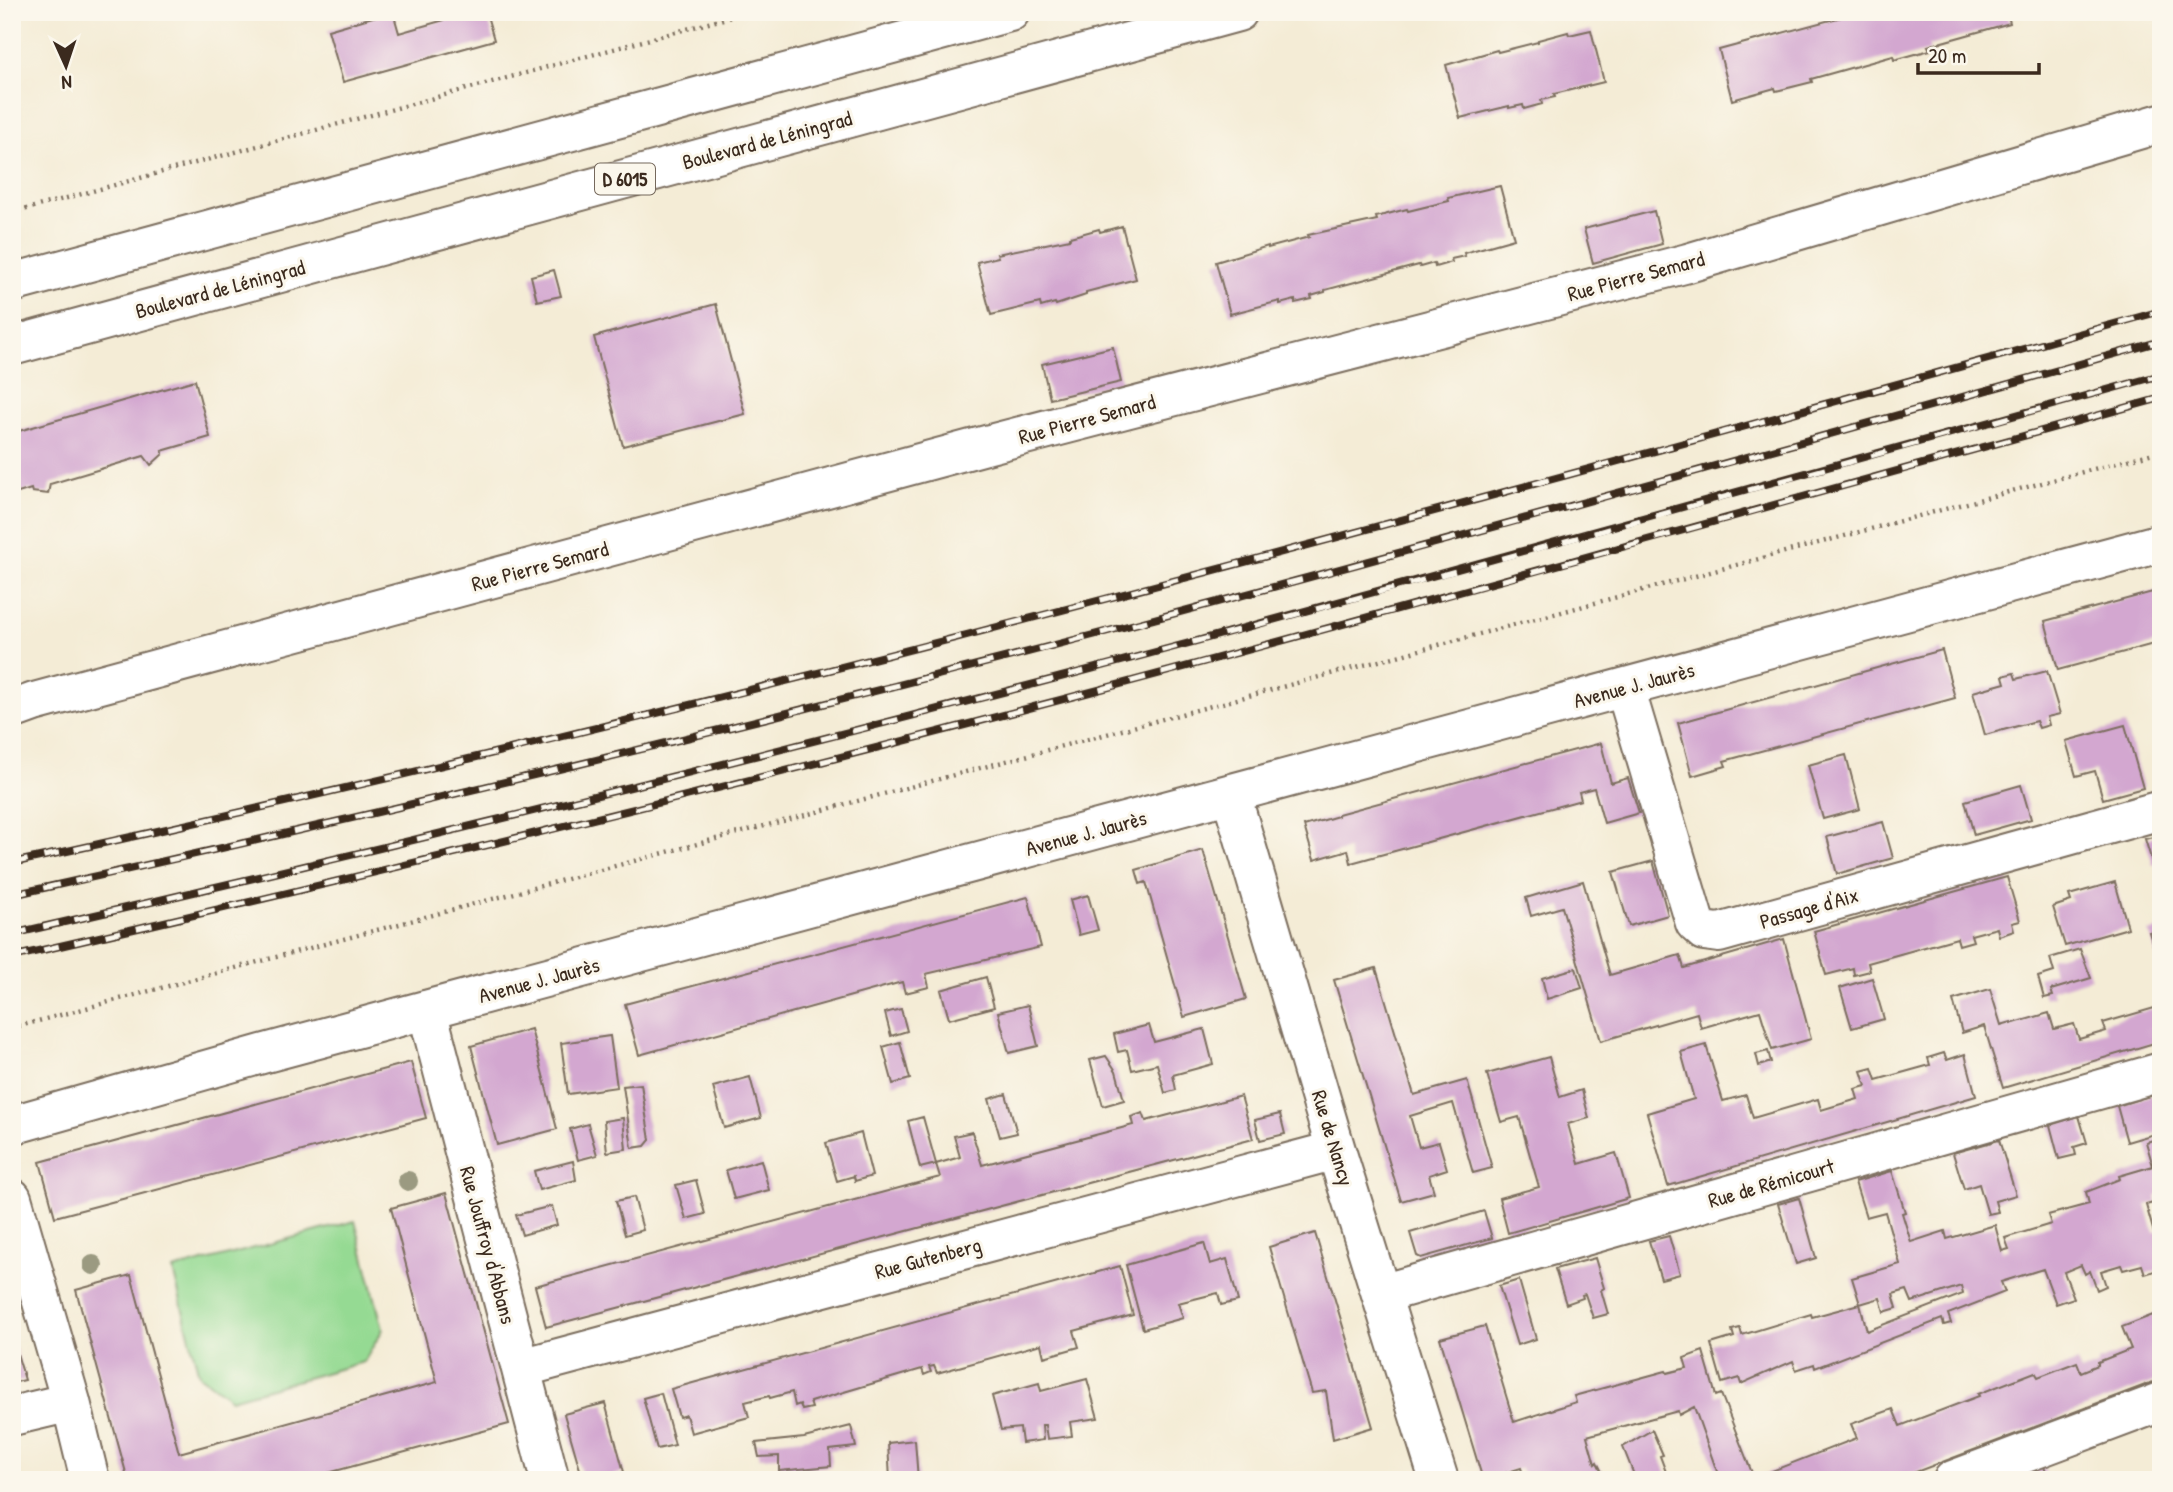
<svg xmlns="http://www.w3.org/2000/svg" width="2173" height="1492" viewBox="0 0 2173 1492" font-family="'Patrick Hand',sans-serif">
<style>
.green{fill:#95da93;stroke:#688258;stroke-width:2}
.building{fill:#d3a7d0}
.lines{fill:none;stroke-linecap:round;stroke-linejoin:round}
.street-casing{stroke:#7c6e5e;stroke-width:42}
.secondary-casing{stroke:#7c6e5e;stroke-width:42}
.primary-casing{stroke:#7c6e5e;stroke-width:42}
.path{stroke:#7c6e5e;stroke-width:4.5;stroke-dasharray:2 5;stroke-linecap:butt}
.street{stroke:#fff;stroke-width:38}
.secondary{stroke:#fff;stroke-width:38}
.primary{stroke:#fff;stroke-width:38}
.rail-casing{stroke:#3b2a1e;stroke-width:8}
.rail{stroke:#fbf7ec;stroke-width:5;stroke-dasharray:16;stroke-linecap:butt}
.tree{fill:#9b9a81}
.labels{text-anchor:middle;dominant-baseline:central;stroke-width:6;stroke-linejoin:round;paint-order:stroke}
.shield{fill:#fbf7ec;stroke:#75685c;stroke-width:2}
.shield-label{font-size:19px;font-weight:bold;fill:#3b2a1e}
.street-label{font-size:21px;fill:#3b2a1e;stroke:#fbf7ec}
</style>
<rect width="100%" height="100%" fill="#fbf7ec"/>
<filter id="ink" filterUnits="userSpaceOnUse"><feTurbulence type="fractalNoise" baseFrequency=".0143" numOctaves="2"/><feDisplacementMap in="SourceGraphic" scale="14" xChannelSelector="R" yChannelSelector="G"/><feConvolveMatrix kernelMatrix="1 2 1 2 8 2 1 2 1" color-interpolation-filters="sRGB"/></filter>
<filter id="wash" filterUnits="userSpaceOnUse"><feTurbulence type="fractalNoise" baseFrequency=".00686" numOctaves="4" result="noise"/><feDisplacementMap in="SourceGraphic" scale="28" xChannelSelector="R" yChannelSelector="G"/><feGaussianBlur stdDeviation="1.57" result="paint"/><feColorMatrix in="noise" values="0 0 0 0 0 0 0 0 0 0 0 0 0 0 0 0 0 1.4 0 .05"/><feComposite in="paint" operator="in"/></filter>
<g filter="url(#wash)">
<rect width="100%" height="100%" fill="#f4ecd6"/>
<path class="green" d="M 355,1221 L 383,1329 L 364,1362 L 231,1399 L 199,1375 L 173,1270 Z"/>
<g id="blocks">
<path class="building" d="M 390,12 L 393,12 L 399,33 L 472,12 L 486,12 L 494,40 L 343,82 L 328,30 Z
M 1860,12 L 2007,12 L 2010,23 L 1928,46 L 1930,50 L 1894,60 L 1893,56 L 1811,79 L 1812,82 L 1776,91 L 1775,88 L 1732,100 L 1719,50 Z
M 1591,30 L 1604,82 L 1554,94 L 1555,97 L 1541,100 L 1542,104 L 1524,109 L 1523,105 L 1509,108 L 1509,106 L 1460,118 L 1446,65 L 1497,50 L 1498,52 L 1538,42 L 1538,40 L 1568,32 L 1569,35 Z
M 1500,186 L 1514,239 L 1464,253 L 1465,256 L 1451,259 L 1452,262 L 1435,267 L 1434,263 L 1420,267 L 1419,265 L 1325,290 L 1325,292 L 1311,296 L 1312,299 L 1295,303 L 1295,300 L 1280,304 L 1280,301 L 1230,314 L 1216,262 L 1268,246 L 1268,248 L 1309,237 L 1308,235 L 1377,220 L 1376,217 L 1407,209 L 1408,211 L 1449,201 L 1448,198 Z
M 1654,211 L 1662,244 L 1593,263 L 1584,229 Z
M 1122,226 L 1136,279 L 1086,292 L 1086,295 L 1056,305 L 1055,303 L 1041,307 L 1040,303 L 991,315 L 977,262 L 998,257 L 997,254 L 1070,239 L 1070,237 L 1099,229 L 1100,232 Z
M 554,270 L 561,296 L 537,301 L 531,276 Z
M 716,304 L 745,414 L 623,446 L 594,337 Z
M 1113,347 L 1121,382 L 1050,399 L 1042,364 Z
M 195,380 L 210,437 L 162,451 L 163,454 L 151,465 L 144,456 L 50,484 L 48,494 L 32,492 L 31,489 L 12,495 L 12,433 Z
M 2160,590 L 2161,642 L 2058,670 L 2045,621 Z
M 1942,650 L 1955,698 L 1724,761 L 1726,766 L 1692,776 L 1678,723 Z
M 2047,671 L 2060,714 L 2047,717 L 2049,725 L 2039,728 L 2036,721 L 1985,735 L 1973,692 L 2005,683 L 2003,676 L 2014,673 L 2016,679 Z
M 2125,725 L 2143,788 L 2103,799 L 2095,771 L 2076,776 L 2066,741 Z
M 1601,743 L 1611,783 L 1628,778 L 1639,813 L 1604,823 L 1594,788 L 1579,792 L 1581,800 L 1351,863 L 1348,850 L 1314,860 L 1304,826 L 1338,816 L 1338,814 Z
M 1846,755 L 1860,809 L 1823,819 L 1808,765 Z
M 2021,785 L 2031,819 L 1974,835 L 1965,801 Z
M 1883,822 L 1893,858 L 1837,874 L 1827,837 Z
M 2161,835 L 2161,871 L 2160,871 L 2158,863 L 2153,865 L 2145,839 Z
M 1203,850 L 1246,999 L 1184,1017 L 1146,882 L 1140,884 L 1136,870 Z
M 1653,861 L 1668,915 L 1629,926 L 1613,872 Z
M 2007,877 L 2020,921 L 2012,923 L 2014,931 L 1999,936 L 1997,928 L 1971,935 L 1973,941 L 1959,945 L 1957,938 L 1868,963 L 1870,971 L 1854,975 L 1853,968 L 1826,975 L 1814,931 Z
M 1583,881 L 1610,975 L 1680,955 L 1684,968 L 1784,939 L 1811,1039 L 1772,1050 L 1760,1011 L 1701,1028 L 1697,1013 L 1601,1041 L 1562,907 L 1531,916 L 1526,898 Z
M 2115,882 L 2128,928 L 2065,946 L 2053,907 L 2071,901 L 2069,895 Z
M 1088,895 L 1098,930 L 1079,935 L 1070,900 Z
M 1028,897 L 1041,947 L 926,974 L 929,987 L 905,993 L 902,982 L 639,1055 L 625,1004 Z
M 2161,929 L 2161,968 L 2160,968 L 2149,932 Z
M 2080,949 L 2091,978 L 2051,990 L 2053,996 L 2044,998 L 2038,977 L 2054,972 L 2050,958 Z
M 1376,968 L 1414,1095 L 1467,1080 L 1492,1168 L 1473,1173 L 1453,1103 L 1410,1116 L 1419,1147 L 1439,1142 L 1447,1169 L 1429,1175 L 1434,1192 L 1401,1201 L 1334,980 Z
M 1576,968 L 1582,988 L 1547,999 L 1542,978 Z
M 986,977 L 994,1007 L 949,1019 L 941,990 Z
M 1872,978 L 1884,1019 L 1852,1028 L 1840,988 Z
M 1990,989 L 2001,1025 L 2011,1022 L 2011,1024 L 2049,1013 L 2054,1029 L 2074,1024 L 2079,1039 L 2106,1031 L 2103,1023 L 2161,1006 L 2161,1041 L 2003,1088 L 1984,1026 L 1962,1033 L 1953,1000 Z
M 1028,1005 L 1038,1046 L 1009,1053 L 998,1012 Z
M 901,1009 L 907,1031 L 891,1036 L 885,1013 Z
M 1149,1025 L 1154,1042 L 1204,1029 L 1213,1064 L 1173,1075 L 1176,1090 L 1165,1093 L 1157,1064 L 1132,1070 L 1127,1050 L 1118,1052 L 1114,1034 Z
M 531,1029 L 557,1129 L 497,1145 L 471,1046 Z
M 610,1036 L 617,1087 L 568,1094 L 561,1043 Z
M 900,1042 L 910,1079 L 893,1084 L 883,1047 Z
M 1706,1045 L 1723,1101 L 1746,1095 L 1753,1118 L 1818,1099 L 1821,1110 L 1858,1099 L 1855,1089 L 1866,1086 L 1861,1071 L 1872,1068 L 1876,1080 L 1930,1065 L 1928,1058 L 1944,1053 L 1947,1060 L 1965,1054 L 1976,1096 L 1668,1186 L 1647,1113 L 1694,1099 L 1681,1052 Z
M 1768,1051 L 1771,1062 L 1759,1066 L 1756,1054 Z
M 1106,1056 L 1116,1071 L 1124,1100 L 1103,1106 L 1090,1060 Z
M 1549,1057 L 1560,1097 L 1582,1090 L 1589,1118 L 1568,1124 L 1579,1164 L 1616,1153 L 1629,1198 L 1508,1233 L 1499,1198 L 1539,1187 L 1519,1117 L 1501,1122 L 1487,1074 Z
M 411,1062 L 426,1118 L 55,1217 L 40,1162 Z
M 750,1077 L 761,1118 L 724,1128 L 713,1087 Z
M 641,1084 L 650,1140 L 645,1146 L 632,1148 L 623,1086 Z
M 1006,1094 L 1017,1133 L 1000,1137 L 989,1099 Z
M 2152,1095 L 2161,1124 L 2161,1132 L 2127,1142 L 2117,1106 Z
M 1241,1096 L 1253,1139 L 546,1327 L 535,1286 L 940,1177 L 936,1164 L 960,1157 L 954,1136 L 972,1132 L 982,1165 L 1133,1125 L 1131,1117 L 1143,1113 L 1146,1121 Z
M 1280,1114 L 1285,1134 L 1260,1140 L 1255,1120 Z
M 2079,1116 L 2087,1143 L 2074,1147 L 2076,1155 L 2059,1159 L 2050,1125 Z
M 923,1117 L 936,1164 L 920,1168 L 908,1121 Z
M 623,1118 L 626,1149 L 607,1152 L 604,1121 Z
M 588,1124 L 597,1155 L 578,1160 L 570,1129 Z
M 861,1133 L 872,1176 L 855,1181 L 854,1176 L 837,1181 L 826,1143 Z
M 2161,1138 L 2161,1195 L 2156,1196 L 2157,1202 L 2146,1205 L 2154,1233 L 2161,1231 L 2161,1269 L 2145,1274 L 2142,1265 L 2123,1270 L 2121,1265 L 2101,1271 L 2106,1286 L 2097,1290 L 2090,1271 L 2085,1274 L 2081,1265 L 2064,1272 L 2074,1298 L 2056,1304 L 2043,1269 L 2001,1282 L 2005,1292 L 1948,1314 L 1951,1323 L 1944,1325 L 1942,1319 L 1815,1368 L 1814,1364 L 1796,1370 L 1793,1361 L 1741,1384 L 1739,1378 L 1722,1383 L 1711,1344 L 1734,1337 L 1732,1330 L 1740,1328 L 1742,1335 L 1811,1314 L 1812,1317 L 1860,1304 L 1867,1331 L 1963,1294 L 1961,1286 L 1912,1302 L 1907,1290 L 1893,1294 L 1897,1308 L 1884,1312 L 1880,1298 L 1860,1304 L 1852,1278 L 1900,1264 L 1885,1212 L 1866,1217 L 1855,1182 L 1892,1171 L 1905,1212 L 1902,1213 L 1911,1242 L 1945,1231 L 1947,1239 L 1995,1225 L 2002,1251 L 2009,1249 L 2005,1238 L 2051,1224 L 2048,1215 L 2089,1204 L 2086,1192 L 2120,1179 L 2119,1176 L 2153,1166 L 2146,1142 Z
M 1999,1140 L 2016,1195 L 1995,1201 L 1998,1212 L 1988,1214 L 1979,1184 L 1964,1189 L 1953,1153 Z
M 761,1160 L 769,1190 L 734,1199 L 726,1170 Z
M 573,1161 L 576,1180 L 539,1190 L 534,1171 Z
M 696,1180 L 705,1214 L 686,1219 L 676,1185 Z
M 446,1193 L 509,1424 L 302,1480 L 128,1480 L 76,1290 L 131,1275 L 179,1453 L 437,1382 L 391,1208 Z
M 634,1197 L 643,1230 L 625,1235 L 616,1201 Z
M 1799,1198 L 1816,1258 L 1796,1264 L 1778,1204 Z
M 552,1206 L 557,1225 L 522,1235 L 516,1215 Z
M 1484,1211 L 1492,1238 L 1421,1258 L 1417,1256 L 1410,1233 Z
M 1315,1233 L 1373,1427 L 1333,1439 L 1326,1391 L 1312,1393 L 1269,1247 Z
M 1669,1236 L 1680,1274 L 1661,1279 L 1649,1241 Z
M 1204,1243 L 1210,1264 L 1227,1259 L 1238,1301 L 1221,1305 L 1218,1293 L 1178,1303 L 1183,1318 L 1143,1329 L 1126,1265 Z
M 1595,1258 L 1604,1288 L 1601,1290 L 1608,1314 L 1593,1318 L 1585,1294 L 1582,1295 L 1583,1298 L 1566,1304 L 1555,1269 Z
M 1120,1266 L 1133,1315 L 1074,1331 L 1079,1347 L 1044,1357 L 1041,1344 L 937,1373 L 934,1366 L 929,1367 L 931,1372 L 924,1375 L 922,1369 L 888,1379 L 810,1402 L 812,1408 L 802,1410 L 800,1404 L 795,1406 L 792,1392 L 770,1398 L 769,1396 L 745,1402 L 749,1417 L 691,1433 L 686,1415 L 679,1417 L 671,1389 Z
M 1519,1280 L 1536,1339 L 1517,1345 L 1499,1286 Z
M 2153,1315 L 2161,1331 L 2161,1379 L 1895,1480 L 1720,1480 L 1694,1407 L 1679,1415 L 1678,1411 L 1587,1436 L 1595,1464 L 1597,1462 L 1606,1480 L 1525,1480 L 1521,1468 L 1483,1480 L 1440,1338 L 1485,1326 L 1514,1422 L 1576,1402 L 1574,1396 L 1666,1371 L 1667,1373 L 1687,1368 L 1684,1358 L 1703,1351 L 1716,1396 L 1721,1394 L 1754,1478 L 1857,1438 L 1851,1424 L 1893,1409 L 1900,1426 L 1979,1396 L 1978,1394 L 2035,1372 L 2038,1377 L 2077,1362 L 2081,1372 L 2098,1365 L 2098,1362 L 2131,1349 L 2122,1327 Z
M 12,1337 L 25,1380 L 12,1383 Z
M 1087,1379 L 1098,1418 L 1070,1422 L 1072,1436 L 1047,1439 L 1045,1425 L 1042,1425 L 1043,1440 L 1022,1443 L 1020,1428 L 1001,1430 L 992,1396 L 1039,1383 L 1041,1391 Z
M 661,1393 L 675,1445 L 657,1449 L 643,1398 Z
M 605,1403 L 624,1472 L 597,1480 L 583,1480 L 564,1414 Z
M 851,1426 L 856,1447 L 830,1450 L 831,1466 L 779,1471 L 779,1456 L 759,1457 L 756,1443 L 804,1438 Z
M 1652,1430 L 1663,1455 L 1660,1456 L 1669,1480 L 1636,1480 L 1623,1447 Z
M 915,1440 L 918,1480 L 890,1480 L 888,1443 Z
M 2043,1464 L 2049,1480 L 2003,1480 Z"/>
</g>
</g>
<g filter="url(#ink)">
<use href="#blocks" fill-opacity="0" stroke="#7c6e5e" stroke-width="2"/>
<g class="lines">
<g class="street-casing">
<path id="street" d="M 1625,688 L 1695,923 L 1704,931 L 1719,933 L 2161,810
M 12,710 L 34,702 L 986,445 L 1688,263 L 2161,123
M 1231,794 L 1336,1150 L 1439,1480
M 427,1010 L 550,1480
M 12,1198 L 71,1402 L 90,1480
M 1381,1294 L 2161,1072
M 521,1368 L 1336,1150
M 12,1416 L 71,1402
M 1953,1480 L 2161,1402"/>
</g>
<g class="secondary-casing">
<path id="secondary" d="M 12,1125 L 262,1054 L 2161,543"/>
</g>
<g class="primary-casing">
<path id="primary" d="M 12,283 L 1010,12
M 12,346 L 1238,12"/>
</g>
<path class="path" d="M 12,213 L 749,12
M 12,1028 L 2161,451"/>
<use href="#street" class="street"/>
<use href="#secondary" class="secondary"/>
<use href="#primary" class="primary"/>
<g class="rail-casing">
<path id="rail" d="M 12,863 C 735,707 1448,509 2161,311
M 12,895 C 390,812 766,721 1139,623 C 1481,532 1821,437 2161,341
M 12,934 C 407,844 801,747 1193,642 C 1516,556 1838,465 2161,375
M 12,957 C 411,866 809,768 1203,662 C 1523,576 1842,486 2161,398"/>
</g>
<use href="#rail" class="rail"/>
</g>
<g class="tree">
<circle cx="408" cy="1181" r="10"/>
<circle cx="93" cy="1265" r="10"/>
</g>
</g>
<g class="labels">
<rect class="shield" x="595" y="163.5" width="60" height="31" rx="5"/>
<g class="shield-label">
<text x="625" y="179">D 6015</text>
</g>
<g class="street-label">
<text transform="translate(767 140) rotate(-15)">Boulevard de Léningrad</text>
<text transform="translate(1636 276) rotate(-15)">Rue Pierre Semard</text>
<text transform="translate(220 289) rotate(-15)">Boulevard de Léningrad</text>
<text transform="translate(1087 419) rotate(-15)">Rue Pierre Semard</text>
<text transform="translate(540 566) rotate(-15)">Rue Pierre Semard</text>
<text transform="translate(1634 685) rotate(-15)">Avenue J. Jaurès</text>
<text transform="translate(1086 833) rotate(-15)">Avenue J. Jaurès</text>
<text transform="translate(1809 908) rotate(-16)">Passage d'Aix</text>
<text transform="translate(539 980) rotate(-15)">Avenue J. Jaurès</text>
<text transform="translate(1333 1138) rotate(73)">Rue de Nancy</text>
<text transform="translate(1771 1183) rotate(-16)">Rue de Rémicourt</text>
<text transform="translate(488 1245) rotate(75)">Rue Jouffroy d'Abbans</text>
<text transform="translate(928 1258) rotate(-15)">Rue Gutenberg</text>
</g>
</g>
<rect width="2173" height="1492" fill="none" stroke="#fbf7ec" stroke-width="42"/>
<g transform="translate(66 66) rotate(177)" stroke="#fbf7ec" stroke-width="5" paint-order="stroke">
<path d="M0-5L12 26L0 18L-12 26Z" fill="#3b2a1e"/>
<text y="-10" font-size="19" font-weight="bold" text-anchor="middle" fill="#3b2a1e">N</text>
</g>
<path d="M1918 63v10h121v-10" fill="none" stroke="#3b2a1e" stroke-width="3.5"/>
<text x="1928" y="63" font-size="21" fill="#3b2a1e" stroke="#fbf7ec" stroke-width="5" paint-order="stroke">20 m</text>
</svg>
